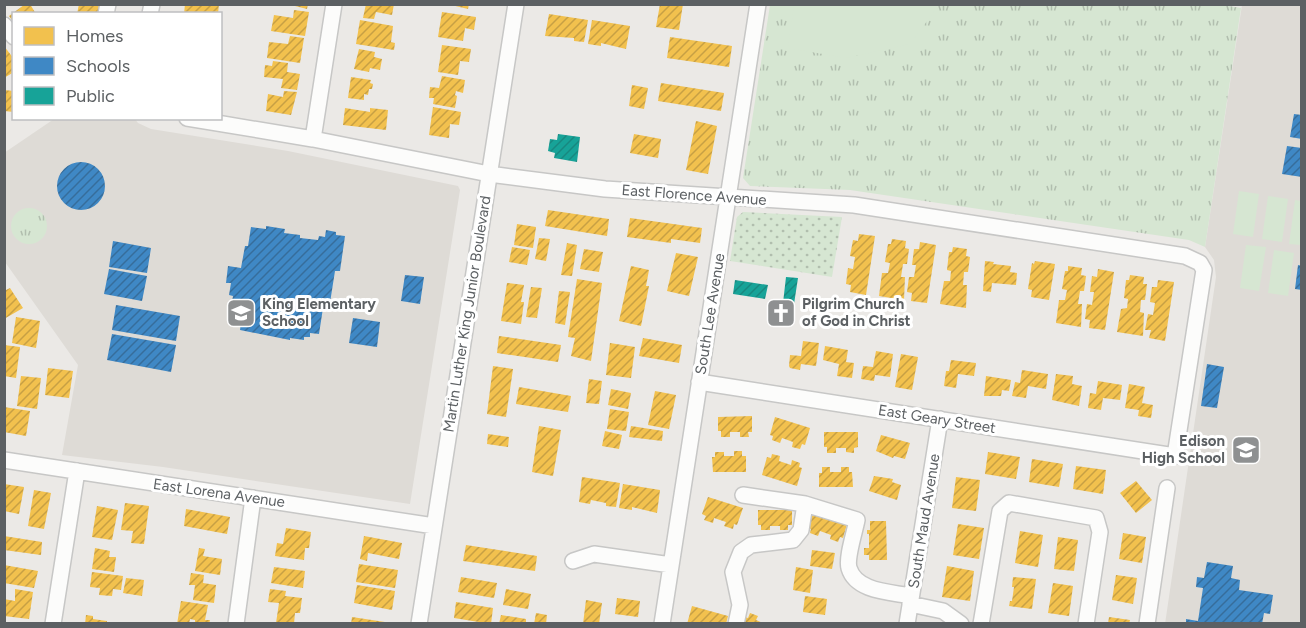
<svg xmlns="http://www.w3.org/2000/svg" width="1306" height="628" viewBox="0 0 1306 628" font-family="Figtree,sans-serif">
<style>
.education{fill:#dedbd6}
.grass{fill:url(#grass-dots)}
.park{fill:url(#park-tufts)}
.pitch{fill:#d6e6d2}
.homes{fill:url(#homes-hatch)}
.schools{fill:url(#schools-hatch)}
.public{fill:url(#public-hatch)}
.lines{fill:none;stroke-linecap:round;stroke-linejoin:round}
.minor-casing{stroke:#c7c7c6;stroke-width:18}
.minor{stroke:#fcfcfb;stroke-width:15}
.labels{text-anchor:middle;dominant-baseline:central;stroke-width:6;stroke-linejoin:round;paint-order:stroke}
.street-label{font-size:15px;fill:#5c6063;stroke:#fff}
.poi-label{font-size:15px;font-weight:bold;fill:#5c6063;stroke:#fff;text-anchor:start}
</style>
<defs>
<pattern id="grass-dots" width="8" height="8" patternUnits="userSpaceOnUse" patternTransform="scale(1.5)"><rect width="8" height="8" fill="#d6e6d2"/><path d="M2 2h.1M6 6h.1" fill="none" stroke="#b1beae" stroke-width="1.8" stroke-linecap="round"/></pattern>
<pattern id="park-tufts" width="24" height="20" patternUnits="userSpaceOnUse" patternTransform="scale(1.5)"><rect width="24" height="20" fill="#d6e6d2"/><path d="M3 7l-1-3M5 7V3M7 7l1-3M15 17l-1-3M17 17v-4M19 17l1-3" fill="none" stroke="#b1beae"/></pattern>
<pattern id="homes-hatch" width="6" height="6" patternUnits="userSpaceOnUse" patternTransform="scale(1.5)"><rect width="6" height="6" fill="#f2c14e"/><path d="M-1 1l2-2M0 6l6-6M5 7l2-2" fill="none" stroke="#c7a044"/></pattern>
<pattern id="schools-hatch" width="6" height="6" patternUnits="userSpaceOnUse" patternTransform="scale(1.5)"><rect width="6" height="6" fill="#3f88c5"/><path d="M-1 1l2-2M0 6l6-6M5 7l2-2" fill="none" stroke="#366d9b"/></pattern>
<pattern id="public-hatch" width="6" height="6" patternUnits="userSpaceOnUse" patternTransform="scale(1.5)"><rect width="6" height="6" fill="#17a398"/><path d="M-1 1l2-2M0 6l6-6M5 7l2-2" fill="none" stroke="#188880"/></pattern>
</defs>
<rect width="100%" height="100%" fill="#ebe9e6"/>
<path class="education" d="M 1242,5 L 1301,5 L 1301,623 L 1165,624 L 1216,277 L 1214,260 L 1205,247 Z
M 54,119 L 135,119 L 138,123 L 151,129 L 288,151 L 458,186 L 460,190 L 410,504 L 163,467 L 62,455 L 78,365 L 5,262 L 4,153 Z"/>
<path class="grass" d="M 743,212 L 842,217 L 832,277 L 730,261 L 737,217 Z"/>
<path class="park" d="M 1218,4 L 1241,8 L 1205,247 L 1189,240 L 850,190 L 750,186 L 743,178 L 770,5 Z
M11 226a18 18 0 1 1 36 0a18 18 0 1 1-36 0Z"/>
<path class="pitch" d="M 794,5 L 794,4 L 939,5 L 910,44 L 846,58 L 788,48 Z
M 1239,191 L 1259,194 L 1253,237 L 1233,234 Z
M 1268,196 L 1288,199 L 1282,242 L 1262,239 Z
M 1295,200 L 1301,201 L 1301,245 L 1289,244 Z
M 1246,245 L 1266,247 L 1259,291 L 1240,288 Z
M 1274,250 L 1294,253 L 1288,296 L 1268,293 Z"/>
<path class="homes" d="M 30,4 L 36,14 L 14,14 L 14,23 L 9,16 L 24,5 Z
M 79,4 L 105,4 L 103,14 L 77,14 Z
M 185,4 L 219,4 L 218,14 L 184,14 Z
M 287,4 L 308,4 L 307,9 Z
M 366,4 L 394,4 L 392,15 L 376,12 L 374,19 L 363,18 Z
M 447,4 L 469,4 L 468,9 Z
M 660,4 L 683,4 L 679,30 L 656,27 Z
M 294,10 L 309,12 L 305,36 L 271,31 L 274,15 L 293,18 Z
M 442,12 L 476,17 L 474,30 L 465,28 L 463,41 L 438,37 Z
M 549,14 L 588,20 L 584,42 L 574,41 L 574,38 L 545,36 Z
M 360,20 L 393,26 L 391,42 L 395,43 L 394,50 L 356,44 Z
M 592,20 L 630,26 L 626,49 L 601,43 L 601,46 L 588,44 Z
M 290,36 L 304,38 L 300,63 L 267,58 L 269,42 L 288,44 Z
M 670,37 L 732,46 L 729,67 L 667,58 Z
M 442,45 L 471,49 L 469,62 L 460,61 L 458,75 L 438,72 Z
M 4,46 L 14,59 L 14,72 L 4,78 Z
M 359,49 L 375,52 L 374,57 L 382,59 L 380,70 L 370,68 L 369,72 L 354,69 Z
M 273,61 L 288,63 L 287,72 L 300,74 L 297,90 L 281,88 L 283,79 L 264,77 L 265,65 L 272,66 Z
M 442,76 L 465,80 L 463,93 L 456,91 L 455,95 L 457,96 L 455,108 L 433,104 L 434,98 L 429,98 L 430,87 L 439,88 Z
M 351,77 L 371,80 L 370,83 L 373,84 L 372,89 L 369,89 L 368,95 L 364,94 L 364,100 L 348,98 Z
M 661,83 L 724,93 L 721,111 L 658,101 Z
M 632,85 L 648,88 L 644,109 L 629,106 Z
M 4,90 L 14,91 L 14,112 L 4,111 Z
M 284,91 L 297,92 L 291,115 L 266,111 L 268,94 L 283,97 Z
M 433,107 L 461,112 L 459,125 L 450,124 L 449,138 L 429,135 Z
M 345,108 L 370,112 L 370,108 L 388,110 L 386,130 L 343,125 Z
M 696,121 L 717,126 L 708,174 L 686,170 Z
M 634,134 L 661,139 L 658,158 L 630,153 Z
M 548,210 L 609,219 L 607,236 L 545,226 Z
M 630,218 L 702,228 L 700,243 L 671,239 L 671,243 L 627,237 Z
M 517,224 L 536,227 L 533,248 L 514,245 Z
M 859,234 L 875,236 L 866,295 L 850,292 L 851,285 L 846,284 L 848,268 L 853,269 L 855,257 L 850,256 L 853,240 L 858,241 Z
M 539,238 L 550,239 L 546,261 L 535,259 Z
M 892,239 L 906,241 L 905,248 L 909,249 L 907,264 L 903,264 L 901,277 L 905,277 L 904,300 L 879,296 L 882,273 L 888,273 L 890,263 L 885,262 L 888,244 L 891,244 Z
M 920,242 L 936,245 L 927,303 L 911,301 L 912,293 L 907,292 L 909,277 L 914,277 L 916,265 L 912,265 L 914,249 L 919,249 Z
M 567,243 L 577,245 L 572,276 L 561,275 Z
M 512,247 L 530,250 L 527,265 L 509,262 Z
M 953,247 L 967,249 L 966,256 L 970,257 L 968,272 L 964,272 L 963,285 L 967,285 L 966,308 L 940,304 L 944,281 L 950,281 L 951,271 L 947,270 L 949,252 L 952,252 Z
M 584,249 L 603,252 L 599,272 L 580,269 Z
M 676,253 L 698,257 L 689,296 L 667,291 Z
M 985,261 L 994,262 L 993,264 L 1011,266 L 1010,272 L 1017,273 L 1016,285 L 992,283 L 991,292 L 983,291 Z
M 1035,261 L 1055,264 L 1049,300 L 1031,297 L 1032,290 L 1028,289 L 1032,263 L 1034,264 Z
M 631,266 L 649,270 L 646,286 L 649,286 L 641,326 L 619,321 Z
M 1068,266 L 1082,268 L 1081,275 L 1086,276 L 1084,291 L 1080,291 L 1078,304 L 1082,304 L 1081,327 L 1056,323 L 1059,300 L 1065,300 L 1067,290 L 1062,289 L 1065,271 L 1068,271 Z
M 1098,269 L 1114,272 L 1105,330 L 1089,328 L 1090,320 L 1085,319 L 1087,304 L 1092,305 L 1094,292 L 1090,292 L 1092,276 L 1097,277 Z
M 1130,275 L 1144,277 L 1143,284 L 1147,284 L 1145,300 L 1141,300 L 1140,312 L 1144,313 L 1143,336 L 1117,332 L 1121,309 L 1127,308 L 1128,299 L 1124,298 L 1126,280 L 1129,280 Z
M 577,279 L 602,283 L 591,361 L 571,356 L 575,338 L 568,337 Z
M 1158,280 L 1174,282 L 1165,341 L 1149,338 L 1151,330 L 1145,330 L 1148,314 L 1153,315 L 1155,303 L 1150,302 L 1152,287 L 1157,287 Z
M 507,283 L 524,285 L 521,302 L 524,302 L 521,324 L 501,321 Z
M 531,287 L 542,288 L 537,318 L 526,317 Z
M 10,288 L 23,308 L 4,319 L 4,291 Z
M 559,291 L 570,292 L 565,325 L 555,323 Z
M 16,317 L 40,321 L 36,348 L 12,343 Z
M 499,336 L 561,345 L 558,362 L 497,353 Z
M 643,338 L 682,345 L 679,363 L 639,356 Z
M 803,341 L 819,343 L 816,366 L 801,364 L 800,370 L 790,368 L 789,366 L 790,355 L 801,356 Z
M 610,343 L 635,347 L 631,378 L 606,375 Z
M 4,345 L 20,347 L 16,378 L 4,376 Z
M 825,346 L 848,350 L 846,362 L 854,363 L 852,378 L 837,376 L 839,364 L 823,360 Z
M 876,351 L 893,354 L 890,377 L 875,375 L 874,381 L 861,379 L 863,366 L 873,367 Z
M 901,354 L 918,357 L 912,390 L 895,387 Z
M 951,360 L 976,363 L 974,376 L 958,374 L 956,388 L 944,386 L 946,371 L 949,371 Z
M 493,366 L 513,369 L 506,417 L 487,414 Z
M 48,368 L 73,371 L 69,398 L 45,395 Z
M 1022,370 L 1048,374 L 1046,389 L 1028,386 L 1026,398 L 1012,396 L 1015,382 L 1020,383 Z
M 1056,374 L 1073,376 L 1072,384 L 1082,386 L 1079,406 L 1052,400 Z
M 21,376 L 41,378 L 37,409 L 17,406 Z
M 986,376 L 1011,380 L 1009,391 L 1002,390 L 1001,396 L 984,396 Z
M 589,379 L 602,381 L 599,404 L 586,403 Z
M 1098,381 L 1122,385 L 1120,400 L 1103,398 L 1101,410 L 1088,408 L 1090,393 L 1096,394 Z
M 1129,384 L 1145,387 L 1142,403 L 1153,405 L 1151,418 L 1138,416 L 1139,410 L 1125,408 Z
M 519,387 L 571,396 L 568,412 L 516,404 Z
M 611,389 L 631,393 L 628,409 L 608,405 Z
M 655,391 L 676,395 L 669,429 L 648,425 Z
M 4,407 L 30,411 L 26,436 L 4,432 Z
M 610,409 L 629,412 L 626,431 L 607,429 Z
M 752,416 L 752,432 L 748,432 L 749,437 L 740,437 L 740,432 L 730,432 L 730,437 L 721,437 L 721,431 L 718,431 L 718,417 Z
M 775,417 L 810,428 L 805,445 L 802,444 L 800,449 L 792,447 L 793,442 L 782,438 L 780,443 L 772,440 L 773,436 L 770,435 Z
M 539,426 L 561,430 L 553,476 L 532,472 Z
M 631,426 L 663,431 L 662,441 L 629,437 Z
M 605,431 L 622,435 L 619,449 L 602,446 Z
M 824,432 L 858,432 L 858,447 L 854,448 L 854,453 L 846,452 L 846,448 L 836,448 L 836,453 L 827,453 L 827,447 L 824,447 Z
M 488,434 L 509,437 L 508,447 L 487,444 Z
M 881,435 L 910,443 L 905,459 L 894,456 L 893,458 L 876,451 Z
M 734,451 L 742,451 L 742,456 L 746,456 L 746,472 L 713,472 L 712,457 L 715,457 L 715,452 L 724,452 L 724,456 L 734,456 Z
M 988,452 L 1020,457 L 1016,479 L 985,474 Z
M 772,454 L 780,456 L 779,461 L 791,465 L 792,460 L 800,463 L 799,467 L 802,468 L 797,486 L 762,475 L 767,457 L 771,458 Z
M 1032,459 L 1063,464 L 1059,487 L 1029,482 Z
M 1076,466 L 1106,470 L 1103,494 L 1073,489 Z
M 822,467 L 830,467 L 830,472 L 841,472 L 841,467 L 849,467 L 849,472 L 852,472 L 853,487 L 819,487 L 819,473 L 822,473 Z
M 874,476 L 893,479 L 892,482 L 901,485 L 897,500 L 869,491 Z
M 582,477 L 620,483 L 616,507 L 606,506 L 606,503 L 591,500 L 590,504 L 579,502 Z
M 956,477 L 980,480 L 976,511 L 952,508 Z
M 1136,481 L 1152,500 L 1136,513 L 1120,493 Z
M 4,484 L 24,487 L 19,514 L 4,511 Z
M 623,484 L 660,490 L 657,513 L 632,507 L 632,510 L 619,508 Z
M 34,490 L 51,493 L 44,529 L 28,526 Z
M 708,497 L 743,508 L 737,525 L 734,524 L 733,529 L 724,526 L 726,522 L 714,518 L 713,523 L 704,520 L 706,516 L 702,514 Z
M 125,503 L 149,506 L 144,544 L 131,543 L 133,531 L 121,530 Z
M 97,506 L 118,510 L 112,540 L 92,537 Z
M 186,509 L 230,517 L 227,534 L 184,526 Z
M 758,510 L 792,510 L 792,525 L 788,525 L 788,530 L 780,530 L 780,526 L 770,526 L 770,530 L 761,530 L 761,525 L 758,525 Z
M 813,510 L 848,521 L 843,538 L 840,537 L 838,542 L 830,539 L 831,535 L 820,531 L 818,536 L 810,533 L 811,529 L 808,528 Z
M 870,521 L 886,521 L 887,560 L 869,560 L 869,555 L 864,555 L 864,548 L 869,548 L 869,534 L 867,534 L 867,530 L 870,530 Z
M 958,524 L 984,528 L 979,559 L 953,555 Z
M 286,528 L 311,532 L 309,548 L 305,548 L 304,560 L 275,556 L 277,543 L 283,544 Z
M 1020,531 L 1043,535 L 1038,567 L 1015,563 Z
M 1123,533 L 1146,537 L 1142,563 L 1119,559 Z
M 4,536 L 42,542 L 41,555 L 4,550 Z
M 364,536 L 402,543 L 399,559 L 368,553 L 367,561 L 360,559 Z
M 1058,537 L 1078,540 L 1074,571 L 1054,569 Z
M 466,545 L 537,556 L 535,571 L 463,561 Z
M 95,548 L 110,551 L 109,557 L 116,557 L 114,572 L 92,569 Z
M 199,548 L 205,549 L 203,556 L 222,559 L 220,575 L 195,571 Z
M 812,550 L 835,553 L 832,569 L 810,566 Z
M 359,564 L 398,570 L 395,588 L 356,582 Z
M 4,565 L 38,571 L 34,588 L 4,583 Z
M 947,566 L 974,571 L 970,601 L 942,597 Z
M 274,567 L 305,571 L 303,588 L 271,583 Z
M 796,567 L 813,570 L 810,593 L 793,590 Z
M 92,572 L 123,576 L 121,590 L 113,589 L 112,596 L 99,595 L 100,588 L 90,587 Z
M 191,573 L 204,575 L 203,583 L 216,585 L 214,603 L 193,600 L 195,585 L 189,585 Z
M 1116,575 L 1137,578 L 1133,604 L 1112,600 Z
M 461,577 L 497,583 L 494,598 L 458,592 Z
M 1013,577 L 1036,579 L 1032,609 L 1009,606 L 1010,601 L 1012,601 L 1014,587 L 1012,587 Z
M 126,578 L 144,580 L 142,596 L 123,593 Z
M 1053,583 L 1073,586 L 1069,616 L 1048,613 Z
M 357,585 L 395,591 L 392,610 L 354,603 Z
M 15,589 L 33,592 L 29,619 L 4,616 L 4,599 L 15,601 Z
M 270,589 L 286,591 L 285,596 L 302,598 L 300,613 L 295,613 L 294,624 L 276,623 L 279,603 L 268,602 Z
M 506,589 L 531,594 L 528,609 L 503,605 Z
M 805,596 L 827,599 L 825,615 L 803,612 Z
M 617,598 L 640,601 L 638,617 L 615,614 Z
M 586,600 L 602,603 L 599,624 L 583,624 Z
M 181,601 L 208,605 L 205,620 L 210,620 L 209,624 L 195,624 L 195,620 L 190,619 L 189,624 L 177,624 Z
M 456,602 L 493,608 L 491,624 L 454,618 Z
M 692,606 L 728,616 L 726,624 L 687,624 Z
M 536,613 L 547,615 L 546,624 L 534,624 Z
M 750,613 L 758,616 L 756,620 L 765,624 L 743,624 L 745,617 L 748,618 Z
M 86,615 L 93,616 L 93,619 L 107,621 L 107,624 L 85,624 Z
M 501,615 L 526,619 L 526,624 L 499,624 Z
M 352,617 L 385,622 L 385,624 L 351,624 Z
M 1109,617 L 1130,620 L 1129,624 L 1108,624 Z"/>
<path class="schools" d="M 1294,114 L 1302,115 L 1302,139 L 1290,137 Z
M 1287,146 L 1302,148 L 1302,177 L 1282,174 Z
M57 186a24 24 0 1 1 48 0a24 24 0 1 1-48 0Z
M 266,226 L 285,229 L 284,233 L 300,235 L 300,238 L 318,240 L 319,236 L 325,237 L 326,230 L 336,232 L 336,235 L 345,236 L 340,271 L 335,271 L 329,309 L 323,308 L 319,334 L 310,333 L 310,337 L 304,337 L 304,340 L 290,338 L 290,340 L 240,330 L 241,323 L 229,321 L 233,296 L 229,295 L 231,283 L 226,283 L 228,266 L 241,268 L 245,246 L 248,246 L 251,227 L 266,229 Z
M 113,241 L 151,248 L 147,273 L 109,267 Z
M 1298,265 L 1302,266 L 1302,290 L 1295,289 Z
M 109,269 L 147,276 L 142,301 L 104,294 Z
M 405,275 L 424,277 L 420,304 L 401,301 Z
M 116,305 L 180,316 L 176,341 L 112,330 Z
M 353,318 L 380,322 L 377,347 L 349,343 Z
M 112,334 L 176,345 L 171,372 L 107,360 Z
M 1207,364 L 1224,367 L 1217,408 L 1201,406 Z
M 1207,562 L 1233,566 L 1231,578 L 1240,580 L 1239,590 L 1273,595 L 1270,614 L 1264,613 L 1262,624 L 1186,624 L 1186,619 L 1198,621 L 1203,588 L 1196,587 L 1197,577 L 1204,578 Z"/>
<path class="public" d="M 558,134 L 580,137 L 577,162 L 554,158 L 555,153 L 548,151 L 550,139 L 557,140 Z
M 786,277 L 798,278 L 794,304 L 783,303 Z
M 735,280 L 768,285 L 765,299 L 733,294 Z"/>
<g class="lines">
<g class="minor-casing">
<path id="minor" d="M 106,14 L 108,4
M 150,14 L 152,4
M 4,25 L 14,37
M 187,118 L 313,139 L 489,174 L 605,189 L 854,205 L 1185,256 L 1200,263 L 1204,270 L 1175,456 L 699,382
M 313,139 L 334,4
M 4,460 L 434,526
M 743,495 L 805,504 L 857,520 C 855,531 846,558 849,568 C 856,592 891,592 911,596
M 573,561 L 594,554 L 671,565
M 910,604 L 943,611 L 961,624
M 53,624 L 77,471
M 236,624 L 253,498
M 419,624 L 516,4
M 662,624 L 758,4
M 736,624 L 740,605 L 733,572 L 741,552 L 751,545 L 793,540 L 801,530 L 805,504
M 907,624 L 940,419
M 981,624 L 1000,511 L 1009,503 L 1096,518 L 1100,532 L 1086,624
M 1147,624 L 1167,488"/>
</g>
<use href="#minor" class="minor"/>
</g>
<defs>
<g id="school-square" transform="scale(1.5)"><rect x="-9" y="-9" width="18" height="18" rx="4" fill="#8e9091" stroke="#fff"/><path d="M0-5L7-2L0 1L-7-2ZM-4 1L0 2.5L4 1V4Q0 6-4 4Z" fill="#fff"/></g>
<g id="church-square" transform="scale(1.5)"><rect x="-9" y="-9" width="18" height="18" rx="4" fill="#8e9091" stroke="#fff"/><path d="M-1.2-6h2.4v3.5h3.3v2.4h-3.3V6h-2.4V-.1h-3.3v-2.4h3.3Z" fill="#fff"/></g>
</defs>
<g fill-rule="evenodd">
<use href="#school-square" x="241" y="313"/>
<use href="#church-square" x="781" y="313"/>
<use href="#school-square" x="1246" y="450"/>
</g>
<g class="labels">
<g class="street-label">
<text transform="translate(694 195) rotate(4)">East Florence Avenue</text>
<text transform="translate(467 314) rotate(-81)">Martin Luther King Junior Boulevard</text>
<text transform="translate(710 314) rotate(-81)">South Lee Avenue</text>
<text transform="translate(937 419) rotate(9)">East Geary Street</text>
<text transform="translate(219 493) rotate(8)">East Lorena Avenue</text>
<text transform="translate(924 521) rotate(-81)">South Maud Avenue</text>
</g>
<g class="poi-label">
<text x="262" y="304">King Elementary<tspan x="262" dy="17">School</tspan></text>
<text x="802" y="304">Pilgrim Church<tspan x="802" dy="17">of God in Christ</tspan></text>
<text x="1225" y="441" text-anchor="end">Edison<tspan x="1225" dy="17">High School</tspan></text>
</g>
</g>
<rect width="1306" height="628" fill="none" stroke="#5c6063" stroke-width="12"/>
<rect x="12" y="12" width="210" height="108" fill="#ffffff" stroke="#bebfc1" stroke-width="1.5"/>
<rect x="24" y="27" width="30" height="18" fill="#f2c14e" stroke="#bebfc1" stroke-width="1.5"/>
<text x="66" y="42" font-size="18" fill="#5c6063">Homes</text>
<rect x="24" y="57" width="30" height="18" fill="#3f88c5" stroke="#bebfc1" stroke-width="1.5"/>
<text x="66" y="72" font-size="18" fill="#5c6063">Schools</text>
<rect x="24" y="87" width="30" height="18" fill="#17a398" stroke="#bebfc1" stroke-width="1.5"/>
<text x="66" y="102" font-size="18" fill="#5c6063">Public</text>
</svg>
